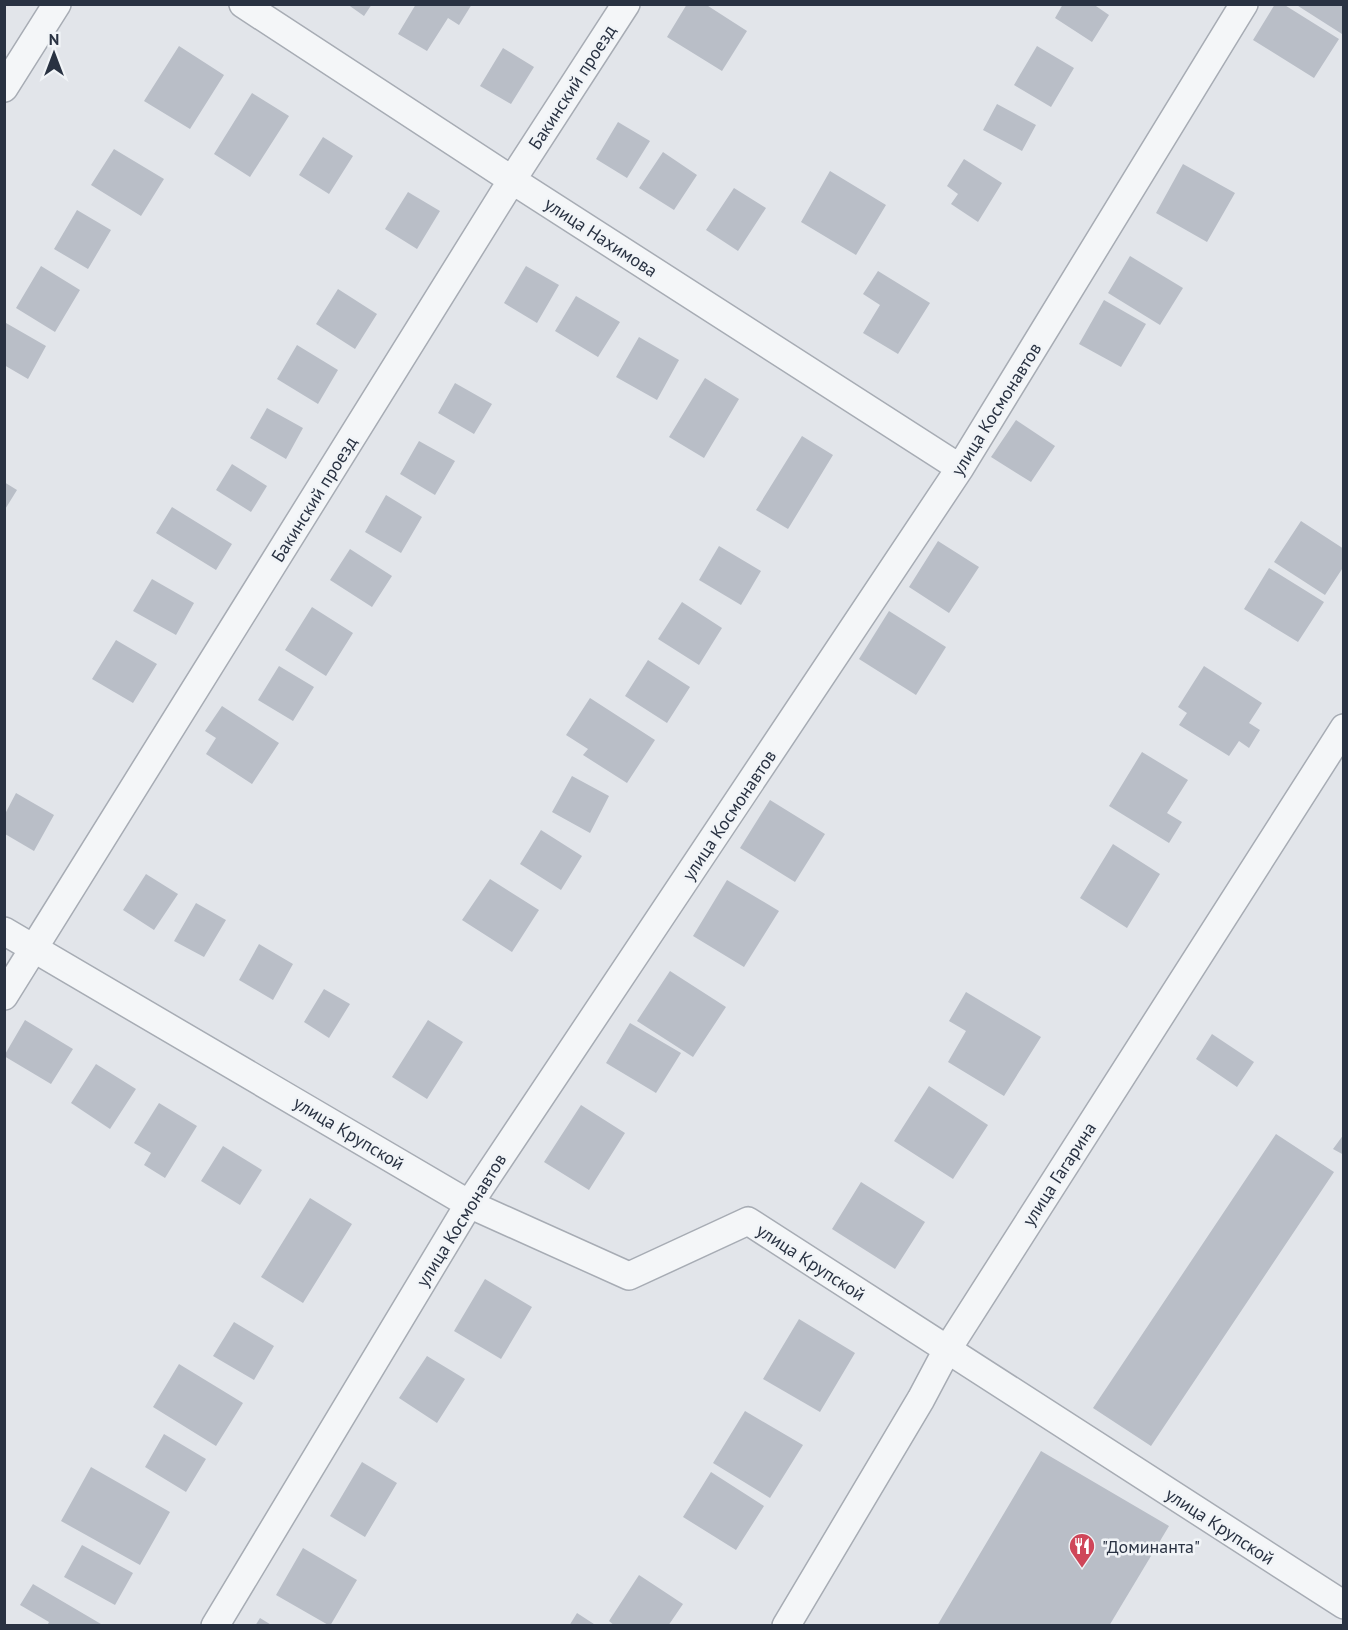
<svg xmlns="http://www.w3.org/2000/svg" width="1348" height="1630" viewBox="0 0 1348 1630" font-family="'PT Sans',sans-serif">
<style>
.building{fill:#b9bec7}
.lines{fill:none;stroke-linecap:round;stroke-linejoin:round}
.minor-casing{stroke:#a7acb4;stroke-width:30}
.minor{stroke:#f4f6f8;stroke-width:27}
.labels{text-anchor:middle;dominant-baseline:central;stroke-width:5;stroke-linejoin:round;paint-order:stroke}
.street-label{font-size:18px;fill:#293242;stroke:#f1f4f7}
.poi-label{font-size:18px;fill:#293242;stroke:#f1f4f7;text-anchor:start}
</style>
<rect width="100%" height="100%" fill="#e2e5ea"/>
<path class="building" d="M 347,4 L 372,4 L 364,16 Z
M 416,4 L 472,4 L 459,25 L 448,18 L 427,51 L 398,34 Z
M 687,4 L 705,4 L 747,31 L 722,71 L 667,37 Z
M 1063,4 L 1093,4 L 1109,15 L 1092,42 L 1055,18 Z
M 1275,4 L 1283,4 L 1339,39 L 1314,78 L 1253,40 Z
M 1295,4 L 1344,4 L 1344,32 L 1342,34 Z
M 179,46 L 224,75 L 190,129 L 144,101 Z
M 1037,46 L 1074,68 L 1051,107 L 1014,85 Z
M 503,48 L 534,67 L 511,104 L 480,86 Z
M 252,93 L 289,116 L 250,177 L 214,154 Z
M 997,104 L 1036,125 L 1022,151 L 983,130 Z
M 618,122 L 650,141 L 627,178 L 596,159 Z
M 323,137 L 353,156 L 329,194 L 299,175 Z
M 114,149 L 164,179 L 141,216 L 91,185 Z
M 663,152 L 697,175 L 674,210 L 639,188 Z
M 964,159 L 1002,183 L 978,222 L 951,204 L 958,194 L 947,186 Z
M 1183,164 L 1235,193 L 1207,242 L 1156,213 Z
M 830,171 L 886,205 L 856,255 L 801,222 Z
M 734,188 L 766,208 L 738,251 L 706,230 Z
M 408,192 L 440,211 L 417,249 L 385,229 Z
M 77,210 L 111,230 L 88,269 L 54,249 Z
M 1130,256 L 1183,288 L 1160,325 L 1108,293 Z
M 41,266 L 80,290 L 55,332 L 16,308 Z
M 526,266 L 559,285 L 537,323 L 504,303 Z
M 878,271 L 930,303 L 898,354 L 863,333 L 880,305 L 863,294 Z
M 338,289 L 377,314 L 355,349 L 316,324 Z
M 576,296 L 620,322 L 598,357 L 555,331 Z
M 1104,300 L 1146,324 L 1121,367 L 1079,344 Z
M 6,323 L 46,346 L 28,379 L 4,365 L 4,326 Z
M 639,337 L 679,360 L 657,400 L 616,377 Z
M 297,345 L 338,370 L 318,404 L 277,379 Z
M 705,378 L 739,399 L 704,458 L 669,437 Z
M 455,383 L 492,404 L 474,434 L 438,413 Z
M 267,408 L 303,428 L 286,459 L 250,438 Z
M 1016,420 L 1055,446 L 1031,482 L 991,457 Z
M 802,436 L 833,455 L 788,529 L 756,510 Z
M 419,441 L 455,461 L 435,495 L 400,474 Z
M 232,464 L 267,486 L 251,512 L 216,490 Z
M 4,482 L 17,490 L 4,511 Z
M 386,495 L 422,517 L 401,553 L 365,532 Z
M 172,507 L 232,544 L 216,570 L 156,533 Z
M 1301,521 L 1344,549 L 1344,566 L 1325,595 L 1274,562 Z
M 938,541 L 979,567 L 949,613 L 909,587 Z
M 719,546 L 761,571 L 741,605 L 699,580 Z
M 350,549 L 392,576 L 372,607 L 330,580 Z
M 1269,568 L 1324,602 L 1298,642 L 1244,609 Z
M 152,579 L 194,603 L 176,635 L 133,611 Z
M 682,602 L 722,628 L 699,665 L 658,639 Z
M 312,607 L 353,633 L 326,676 L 285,650 Z
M 889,611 L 946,647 L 916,695 L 859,659 Z
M 116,640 L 157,664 L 133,703 L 92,679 Z
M 648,660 L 690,687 L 667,723 L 625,696 Z
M 279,666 L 314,687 L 293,721 L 258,700 Z
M 1204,666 L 1262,703 L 1249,723 L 1260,730 L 1249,748 L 1239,741 L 1229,756 L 1179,725 L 1187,713 L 1178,707 Z
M 590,698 L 655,740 L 627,783 L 583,755 L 588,749 L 566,735 Z
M 222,706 L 279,743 L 252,784 L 206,754 L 216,738 L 205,731 Z
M 1142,752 L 1188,780 L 1167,813 L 1182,822 L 1169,843 L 1109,806 Z
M 572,776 L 609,796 L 590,833 L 552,812 Z
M 16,793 L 54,815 L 34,851 L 5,834 L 5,814 Z
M 770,800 L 825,834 L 795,882 L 740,848 Z
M 541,830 L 582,856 L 561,890 L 520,864 Z
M 1113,844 L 1160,874 L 1127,928 L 1080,898 Z
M 146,874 L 178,894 L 154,930 L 123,910 Z
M 490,879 L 539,910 L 512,952 L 462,920 Z
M 727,880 L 779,911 L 744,967 L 693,936 Z
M 196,903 L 226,920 L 204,957 L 174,941 Z
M 259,944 L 293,964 L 273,1000 L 239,980 Z
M 670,971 L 726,1007 L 693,1057 L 637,1021 Z
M 324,989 L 350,1004 L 329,1038 L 304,1022 Z
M 966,992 L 1041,1037 L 1004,1096 L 948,1062 L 966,1031 L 949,1021 Z
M 25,1020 L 73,1049 L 51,1084 L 4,1056 Z
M 428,1020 L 463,1042 L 427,1099 L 392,1077 Z
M 630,1023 L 681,1053 L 656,1093 L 606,1063 Z
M 1212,1034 L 1254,1062 L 1237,1087 L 1196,1059 Z
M 96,1064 L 136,1089 L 110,1129 L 71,1103 Z
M 929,1086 L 988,1125 L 953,1179 L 894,1141 Z
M 159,1103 L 197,1126 L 165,1178 L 144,1165 L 151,1153 L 134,1143 Z
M 581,1105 L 625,1133 L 589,1190 L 544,1162 Z
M 1276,1134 L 1334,1172 L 1151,1446 L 1093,1408 Z
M 1344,1134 L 1344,1155 L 1333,1149 Z
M 223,1146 L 262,1170 L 240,1205 L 201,1181 Z
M 861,1182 L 925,1222 L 895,1269 L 832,1229 Z
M 310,1198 L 352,1224 L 303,1303 L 261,1277 Z
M 485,1279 L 532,1307 L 501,1359 L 454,1331 Z
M 799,1319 L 855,1353 L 820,1412 L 763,1379 Z
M 234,1322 L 274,1346 L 254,1380 L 213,1356 Z
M 427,1356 L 465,1379 L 437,1423 L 399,1398 Z
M 179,1364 L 243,1403 L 216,1446 L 153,1407 Z
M 745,1411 L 803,1445 L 770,1498 L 713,1463 Z
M 164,1434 L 206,1459 L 186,1492 L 145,1467 Z
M 1041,1451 L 1169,1526 L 1109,1626 L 937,1626 Z
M 362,1462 L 397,1483 L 365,1537 L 330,1516 Z
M 91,1467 L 170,1512 L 140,1565 L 61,1521 Z
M 711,1472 L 764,1506 L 736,1550 L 683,1517 Z
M 82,1545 L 133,1573 L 115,1605 L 64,1577 Z
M 303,1548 L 357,1580 L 330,1626 L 276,1595 Z
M 639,1575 L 683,1604 L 668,1626 L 615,1626 L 609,1621 Z
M 33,1584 L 101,1624 L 100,1626 L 47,1626 L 49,1622 L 20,1605 Z
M 577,1613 L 597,1626 L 569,1626 Z
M 260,1618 L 273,1626 L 255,1626 Z"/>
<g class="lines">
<g class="minor-casing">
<path id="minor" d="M 243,4 L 512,180 L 960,468
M 4,88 L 57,4
M 4,931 L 469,1204 L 629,1276 L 748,1221 L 1344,1605
M 4,996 L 512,180 L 626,4
M 215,1626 L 469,1204 L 960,468 L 1244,4
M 786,1626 L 921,1399 L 947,1350 L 1344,728"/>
</g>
<use href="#minor" class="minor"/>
</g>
<defs>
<g id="restaurant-pin" transform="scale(1.35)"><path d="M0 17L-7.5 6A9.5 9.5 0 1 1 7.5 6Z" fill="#cf4659" stroke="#f1f4f7"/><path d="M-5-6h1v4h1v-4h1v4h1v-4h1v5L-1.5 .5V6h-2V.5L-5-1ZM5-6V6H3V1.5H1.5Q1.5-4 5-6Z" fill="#fff"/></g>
</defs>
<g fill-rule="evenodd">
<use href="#restaurant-pin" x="1082" y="1546"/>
</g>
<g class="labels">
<g class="street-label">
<text transform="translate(572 87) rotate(-57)">Бакинский проезд</text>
<text transform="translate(601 237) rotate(33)">улица Нахимова</text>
<text transform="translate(996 409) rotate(-58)">улица Космонавтов</text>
<text transform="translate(314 499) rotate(-58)">Бакинский проезд</text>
<text transform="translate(729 815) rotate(-56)">улица Космонавтов</text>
<text transform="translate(349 1133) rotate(31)">улица Крупской</text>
<text transform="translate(1059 1174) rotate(-57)">улица Гагарина</text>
<text transform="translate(461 1220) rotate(-58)">улица Космонавтов</text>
<text transform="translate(811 1262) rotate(33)">улица Крупской</text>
<text transform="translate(1220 1526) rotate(33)">улица Крупской</text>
</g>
<g class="poi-label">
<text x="1102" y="1546">"Доминанта"</text>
</g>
</g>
<rect width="1348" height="1630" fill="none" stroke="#293242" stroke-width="12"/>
<g transform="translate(54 54)" stroke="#f1f4f7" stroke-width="4.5" paint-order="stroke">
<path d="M0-4.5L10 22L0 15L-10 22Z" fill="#293242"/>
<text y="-9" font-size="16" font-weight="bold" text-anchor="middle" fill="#293242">N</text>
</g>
</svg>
